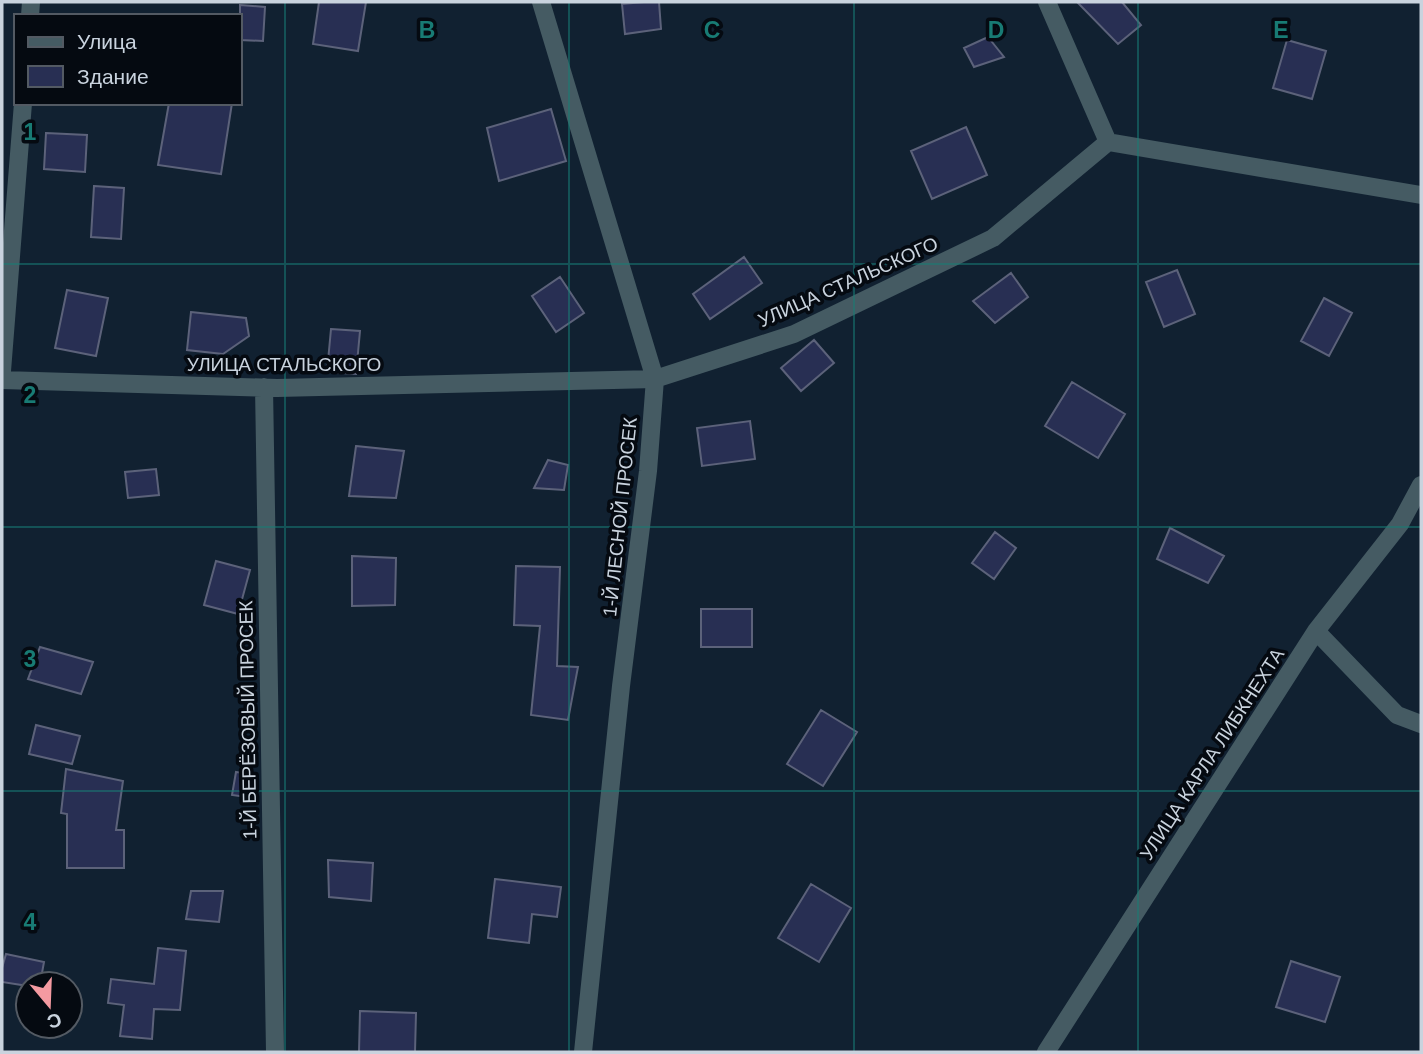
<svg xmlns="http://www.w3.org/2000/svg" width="1423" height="1054" viewBox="0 0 1423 1054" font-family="Helvetica,sans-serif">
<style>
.building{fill:#282f53;stroke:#5c627a;stroke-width:2}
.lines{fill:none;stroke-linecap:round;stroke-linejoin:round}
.minor{stroke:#455b63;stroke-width:18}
.grid{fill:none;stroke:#187b74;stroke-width:2;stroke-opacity:0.55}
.labels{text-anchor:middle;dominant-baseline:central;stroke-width:7;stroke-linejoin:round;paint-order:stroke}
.street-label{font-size:19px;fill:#c9d3de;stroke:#050a11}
.grid-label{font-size:23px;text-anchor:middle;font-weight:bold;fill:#187b74;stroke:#050a11;stroke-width:7;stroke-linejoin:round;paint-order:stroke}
</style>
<rect width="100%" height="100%" fill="#112131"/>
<path class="building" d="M 319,2 L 366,2 L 358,51 L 313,44 Z
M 644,2 L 659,2 L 661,29 L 625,34 L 622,4 Z
M 1077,2 L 1122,2 L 1141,25 L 1118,44 Z
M 240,5 L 265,7 L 263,41 L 240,40 Z
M 988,37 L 1004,57 L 974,67 L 964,48 Z
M 1287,40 L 1326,51 L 1312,99 L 1273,88 Z
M 169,103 L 232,103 L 221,174 L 158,165 Z
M 551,109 L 566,161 L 499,181 L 487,128 Z
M 966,127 L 987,175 L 932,199 L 911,151 Z
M 46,133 L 87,135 L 85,172 L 44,169 Z
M 94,186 L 124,188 L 121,239 L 91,237 Z
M 744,257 L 762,283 L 710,319 L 693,294 Z
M 1177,270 L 1195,314 L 1164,327 L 1146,282 Z
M 1011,273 L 1028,297 L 995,323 L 973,301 Z
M 560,277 L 584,313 L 556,332 L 532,296 Z
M 67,290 L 108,298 L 96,356 L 55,348 Z
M 1324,298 L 1352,313 L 1329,356 L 1301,341 Z
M 191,312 L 246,318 L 249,336 L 223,354 L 187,350 Z
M 331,329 L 360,331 L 356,374 L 327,372 Z
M 814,340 L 834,363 L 801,391 L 781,368 Z
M 1072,382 L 1125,414 L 1098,458 L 1045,426 Z
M 750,421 L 755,459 L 702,466 L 697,428 Z
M 356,446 L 404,451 L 396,498 L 349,496 Z
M 548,460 L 568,465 L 564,490 L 534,488 Z
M 156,469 L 159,495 L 128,498 L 125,472 Z
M 1170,528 L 1224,556 L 1208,583 L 1157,559 Z
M 995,532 L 1016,548 L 994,579 L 972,563 Z
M 352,556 L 396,558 L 395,605 L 352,606 Z
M 216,561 L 250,570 L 238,614 L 204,605 Z
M 516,566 L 560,567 L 557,666 L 578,667 L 568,720 L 531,715 L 540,626 L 514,625 Z
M 701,609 L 752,609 L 752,647 L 701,647 Z
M 40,647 L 93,662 L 81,694 L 28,679 Z
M 821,710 L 857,732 L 823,786 L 787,764 Z
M 36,725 L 80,736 L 72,764 L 29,754 Z
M 66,769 L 123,781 L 116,830 L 124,830 L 124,868 L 67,868 L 67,814 L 61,813 Z
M 236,772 L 257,775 L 254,798 L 232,795 Z
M 328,860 L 373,863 L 371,901 L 329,897 Z
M 495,879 L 561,887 L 557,917 L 532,914 L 529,943 L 488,938 Z
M 811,884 L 851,908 L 819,962 L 778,938 Z
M 191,891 L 223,891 L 219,922 L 186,919 Z
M 158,948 L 186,951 L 180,1010 L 154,1009 L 152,1039 L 120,1036 L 124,1005 L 108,1003 L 111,979 L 154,984 Z
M 6,954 L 44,962 L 40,984 L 28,984 L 28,986 L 2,982 L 2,968 Z
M 1291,961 L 1340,977 L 1325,1022 L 1276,1007 Z
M 360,1011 L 416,1013 L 415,1052 L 359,1052 Z"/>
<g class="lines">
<path class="minor" d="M 541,2 L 655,379 L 648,471 L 621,686 L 583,1052
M 1047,2 L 1108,142
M 30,16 L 31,2
M 2,371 L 23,103
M 2,380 L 277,388 L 655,379 L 794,334 L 993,238 L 1108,142 L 1421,195
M 264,387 L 275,1052
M 1316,631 L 1397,715 L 1421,724
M 1046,1052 L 1316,631 L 1400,524 L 1421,485"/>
</g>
<path class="grid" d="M 285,2 L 285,1052M 569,2 L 569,1052M 854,2 L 854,1052M 1138,2 L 1138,1052M 2,264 L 1421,264M 2,527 L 1421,527M 2,791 L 1421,791"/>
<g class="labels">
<g class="street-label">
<text transform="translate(848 282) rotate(-24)">УЛИЦА СТАЛЬСКОГО</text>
<text x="284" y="364">УЛИЦА СТАЛЬСКОГО</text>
<text transform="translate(620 517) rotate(-84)">1-Й ЛЕСНОЙ ПРОСЕК</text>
<text transform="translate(248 720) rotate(-91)">1-Й БЕРЁЗОВЫЙ ПРОСЕК</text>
<text transform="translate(1212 754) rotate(-57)">УЛИЦА КАРЛА ЛИБКНЕХТА</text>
</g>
</g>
<g class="grid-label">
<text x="427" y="38">B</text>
<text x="712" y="38">C</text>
<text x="996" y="38">D</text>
<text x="1281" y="38">E</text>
<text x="30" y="140">1</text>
<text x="30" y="403">2</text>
<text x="30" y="667">3</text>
<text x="30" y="930">4</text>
</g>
<rect width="1423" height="1054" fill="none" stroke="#c9d3de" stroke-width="7"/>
<rect x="14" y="14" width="228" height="91" fill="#050a11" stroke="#535a63" stroke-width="2"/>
<rect x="28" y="37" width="35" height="10" fill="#455b63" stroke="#535a63" stroke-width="2"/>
<text x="77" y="49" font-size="21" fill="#c9d3de">Улица</text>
<rect x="28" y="66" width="35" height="21" fill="#282f53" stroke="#535a63" stroke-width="2"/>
<text x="77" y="84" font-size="21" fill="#c9d3de">Здание</text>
<g transform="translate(49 1005) rotate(161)"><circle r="33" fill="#050a11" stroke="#535a63" stroke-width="2"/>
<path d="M0-5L12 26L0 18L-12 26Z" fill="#f49aa1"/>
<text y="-10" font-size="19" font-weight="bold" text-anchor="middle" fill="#c9d3de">С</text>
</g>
</svg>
